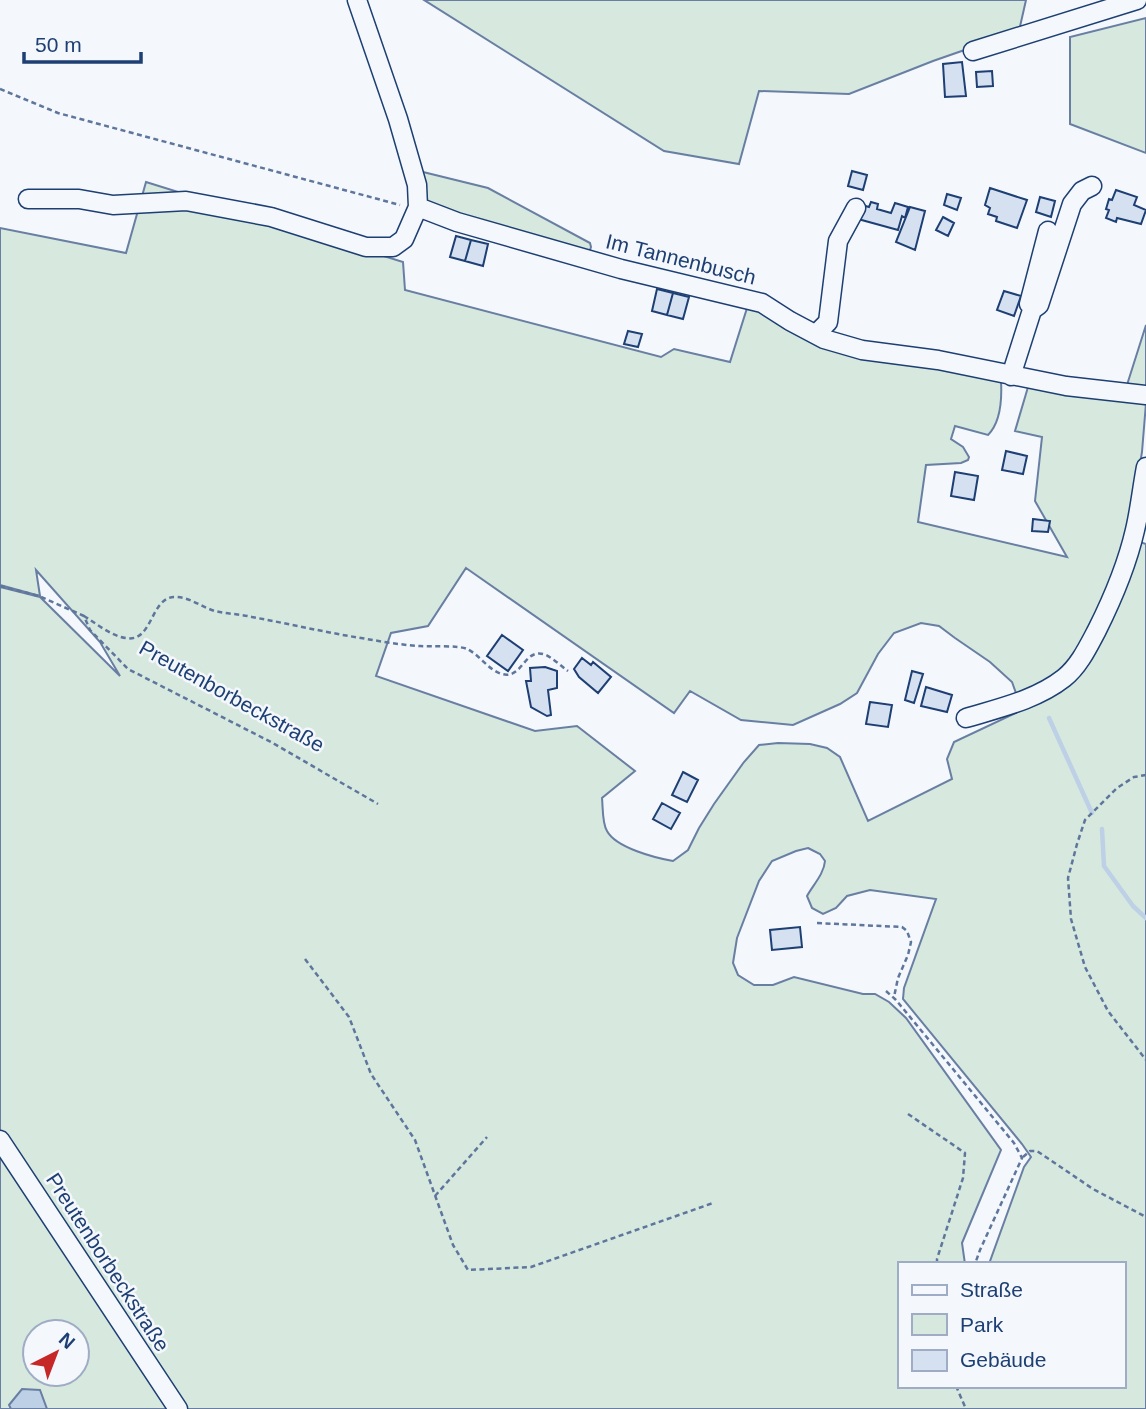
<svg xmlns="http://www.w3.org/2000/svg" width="1146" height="1409" viewBox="0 0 1146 1409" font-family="Arial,sans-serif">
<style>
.green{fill:#d7e8df;stroke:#687fa3;stroke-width:2;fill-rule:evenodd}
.water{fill:#bed0e5;stroke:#687fa3;stroke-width:2}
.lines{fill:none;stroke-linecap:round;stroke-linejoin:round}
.stream{stroke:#bed0e5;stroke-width:4.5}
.building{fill:#d5e0f0;stroke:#1d3f73;stroke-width:2}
.minor-casing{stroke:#1d3f73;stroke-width:21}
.path{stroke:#5e769c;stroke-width:2.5;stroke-dasharray:5 3.5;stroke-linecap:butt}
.minor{stroke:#f4f7fb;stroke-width:18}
.labels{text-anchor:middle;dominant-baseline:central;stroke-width:5;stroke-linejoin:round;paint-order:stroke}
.street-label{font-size:21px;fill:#1d3f73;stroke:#f4f7fb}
</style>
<rect width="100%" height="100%" fill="#f4f7fb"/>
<path class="green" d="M 424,0 L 1026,0 L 1019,31 L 933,61 L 849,94 L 759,91 L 739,164 L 664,151 Z
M 1146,18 L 1146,153 L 1070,124 L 1070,37 Z
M 419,171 L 488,188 L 590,243 L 591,247 L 587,259 L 421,206 Z
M 146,182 L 403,262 L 405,290 L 661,357 L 674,349 L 730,362 L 748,305 L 836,349 L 891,363 L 943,367 L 1001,381 C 1002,399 1001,422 988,435 L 955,426 L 951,439 L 963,447 L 969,457 L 968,460 L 961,463 L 926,465 L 918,522 L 1067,557 L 1035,501 L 1042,437 L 1015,431 L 1028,387 L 1146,403 L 1142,452 L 1128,538 L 1146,544 L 1146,1409 L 0,1409 L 0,587 L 40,597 L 120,676 L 100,642 L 36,570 L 40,596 L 0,585 L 0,228 L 126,253 ZM 466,568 L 674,713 L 690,691 L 741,720 L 793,725 L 840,704 L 857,693 L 878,654 L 894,633 L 921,623 L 939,626 L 955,638 L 990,662 L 1012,682 L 1022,710 L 954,742 L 947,759 L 952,779 L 868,821 L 840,757 L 827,748 L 810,744 L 778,743 L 759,745 L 744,762 L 714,804 L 699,828 L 688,850 L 673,861 C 656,858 616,848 607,831 C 602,823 603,807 602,798 L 635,771 L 577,726 L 535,731 L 376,676 L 391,633 L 428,626 ZM 808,848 L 820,854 L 825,861 C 824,874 813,885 807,896 L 812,908 L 823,914 L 836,908 L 847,896 L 870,890 L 936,899 L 904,988 L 903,999 L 1022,1144 L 1031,1157 L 1024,1167 L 989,1264 L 1123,1264 L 1123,1386 L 899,1386 L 899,1264 L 965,1264 L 962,1243 L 1001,1150 L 906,1018 L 889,1002 L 875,994 L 863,994 L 794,977 L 773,985 L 754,985 L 738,975 L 733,963 L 737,938 L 759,881 L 772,861 L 796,851 ZM 35,1332 L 77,1332 L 77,1374 L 35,1374 Z
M 1146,325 L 1146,394 L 1126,388 Z"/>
<path class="water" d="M 22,1389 L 40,1390 L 47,1409 L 11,1409 L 9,1405 Z"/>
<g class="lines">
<path class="stream" d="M 1049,718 L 1092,813
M 1102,829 L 1104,866 L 1133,906 L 1146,918"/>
</g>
<path class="building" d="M 962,62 L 966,96 L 945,97 L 943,64 Z
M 992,71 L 993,86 L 977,87 L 976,72 Z
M 852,171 L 867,175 L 863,190 L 848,186 Z
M 990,188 L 1027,200 L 1017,228 L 996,221 L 997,217 L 988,214 L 990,208 L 985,205 Z
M 1116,190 L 1137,197 L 1134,205 L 1146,210 L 1141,224 L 1117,218 L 1116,222 L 1106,218 L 1109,210 L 1106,209 L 1109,199 L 1112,200 Z
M 947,194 L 961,198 L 957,210 L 944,205 Z
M 1040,197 L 1055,201 L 1051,217 L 1036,212 Z
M 871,202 L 878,204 L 877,209 L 891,213 L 895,203 L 908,207 L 905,218 L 902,216 L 898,230 L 858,219 L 862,205 L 869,207 Z
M 910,207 L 925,211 L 915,250 L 896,242 Z
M 943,217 L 954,223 L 948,236 L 936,230 Z
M 456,236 L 471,240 L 465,261 L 450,257 Z
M 471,240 L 488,244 L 483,266 L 465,261 Z
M 657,289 L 673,293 L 667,315 L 652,311 Z
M 1004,291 L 1021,296 L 1014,316 L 997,310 Z
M 673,293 L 689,297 L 683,319 L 667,315 Z
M 628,331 L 642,334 L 638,347 L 624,344 Z
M 1006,451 L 1027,456 L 1023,474 L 1002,470 Z
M 955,472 L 978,476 L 974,500 L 951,496 Z
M 1033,519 L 1050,521 L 1048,532 L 1032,531 Z
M 502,635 L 523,650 L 508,671 L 487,656 Z
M 582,658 L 591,665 L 593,662 L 611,677 L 598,693 L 579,677 L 574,669 Z
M 545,667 L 557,671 L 557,688 L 548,690 L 551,715 L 547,716 L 531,707 L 526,681 L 531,681 L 530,668 Z
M 912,671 L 923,674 L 914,703 L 905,700 Z
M 926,687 L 952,695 L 947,712 L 921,706 Z
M 870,702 L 892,705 L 888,727 L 866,724 Z
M 683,772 L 698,780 L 687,802 L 672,795 Z
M 662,803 L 680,813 L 671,829 L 653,819 Z
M 800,927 L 802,947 L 772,950 L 770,930 Z"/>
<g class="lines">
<g class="minor-casing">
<path id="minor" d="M 357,0 L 398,119 L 417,185 L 418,207 L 457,222 L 621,269 L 762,303 L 790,321 L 824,339 L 862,350 L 938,360 L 1066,386 L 1146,395
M 973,51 L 1137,0
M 28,199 L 79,199 L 113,205 L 186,201 L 271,217 L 366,247 L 393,247 L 404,239 L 418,207
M 1029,304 L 1048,231
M 816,334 L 828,322 L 838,241 L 856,208
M 1011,376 L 1032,310 L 1039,305 L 1072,204 L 1082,191 L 1092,186
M 966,718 C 999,708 1036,700 1064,678 C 1079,666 1088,647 1097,630 C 1113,598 1127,565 1135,530 C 1140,509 1142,488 1146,467
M 0,1140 L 178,1409"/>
</g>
<path class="path" d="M 0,89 L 58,113 L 400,205
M 0,586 L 39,596 L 84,616 L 90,630 L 128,669 L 271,742 L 378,804
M 84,616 C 97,624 111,636 126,638 C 153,643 150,597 175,597 C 190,597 201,607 215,611 C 227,614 240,614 252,617 C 290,624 328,633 367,639 C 384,642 402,645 420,646 C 431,647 459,645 467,649 C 480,655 488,670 502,674 C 523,680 524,646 546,655 C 554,659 561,666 568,671
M 1146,775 L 1134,777 L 1117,788 L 1085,820 L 1077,844 L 1068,878 L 1071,919 L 1085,967 L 1108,1011 L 1146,1060
M 817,923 L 902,927 L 907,931 L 911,942 L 908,955 L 898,978 L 894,997
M 305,959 L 349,1017 L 371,1074 L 415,1140 L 453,1245 L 468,1270 L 531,1267 L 713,1203
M 886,991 L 896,1000 L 1014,1143 L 1022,1158 L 980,1250 L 975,1264
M 908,1114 L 965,1153 L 963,1178 L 937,1259 L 937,1264
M 1023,1157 L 1030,1151 L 1037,1151 L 1093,1189 L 1146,1217
M 435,1196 L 487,1137
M 956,1386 L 966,1409"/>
<use href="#minor" class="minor"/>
</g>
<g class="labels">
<g class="street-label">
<text transform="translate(681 259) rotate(14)">Im Tannenbusch</text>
<text transform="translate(232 696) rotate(29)">Preutenborbeckstraße</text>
<text transform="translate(108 1262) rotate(57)">Preutenborbeckstraße</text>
</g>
</g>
<rect x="898" y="1262" width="228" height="126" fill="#f4f7fb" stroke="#9eadc5" stroke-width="2"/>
<rect x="912" y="1285" width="35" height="10" fill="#f4f7fb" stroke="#9eadc5" stroke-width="2"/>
<text x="960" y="1297" font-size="21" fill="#1d3f73">Straße</text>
<rect x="912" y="1314" width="35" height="21" fill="#d7e8df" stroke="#9eadc5" stroke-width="2"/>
<text x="960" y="1332" font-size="21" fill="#1d3f73">Park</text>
<rect x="912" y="1350" width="35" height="21" fill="#d5e0f0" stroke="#9eadc5" stroke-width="2"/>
<text x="960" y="1367" font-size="21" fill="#1d3f73">Gebäude</text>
<g transform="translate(56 1353) rotate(42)"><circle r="33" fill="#f4f7fb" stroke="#9eadc5" stroke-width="2"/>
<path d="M0-5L12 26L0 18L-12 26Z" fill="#c62828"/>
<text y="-10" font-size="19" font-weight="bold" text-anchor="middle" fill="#1d3f73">N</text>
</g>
<path d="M24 52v10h117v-10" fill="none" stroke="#1d3f73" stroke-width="3.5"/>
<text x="35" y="52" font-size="21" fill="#1d3f73" stroke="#f4f7fb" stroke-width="5" paint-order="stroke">50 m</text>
</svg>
